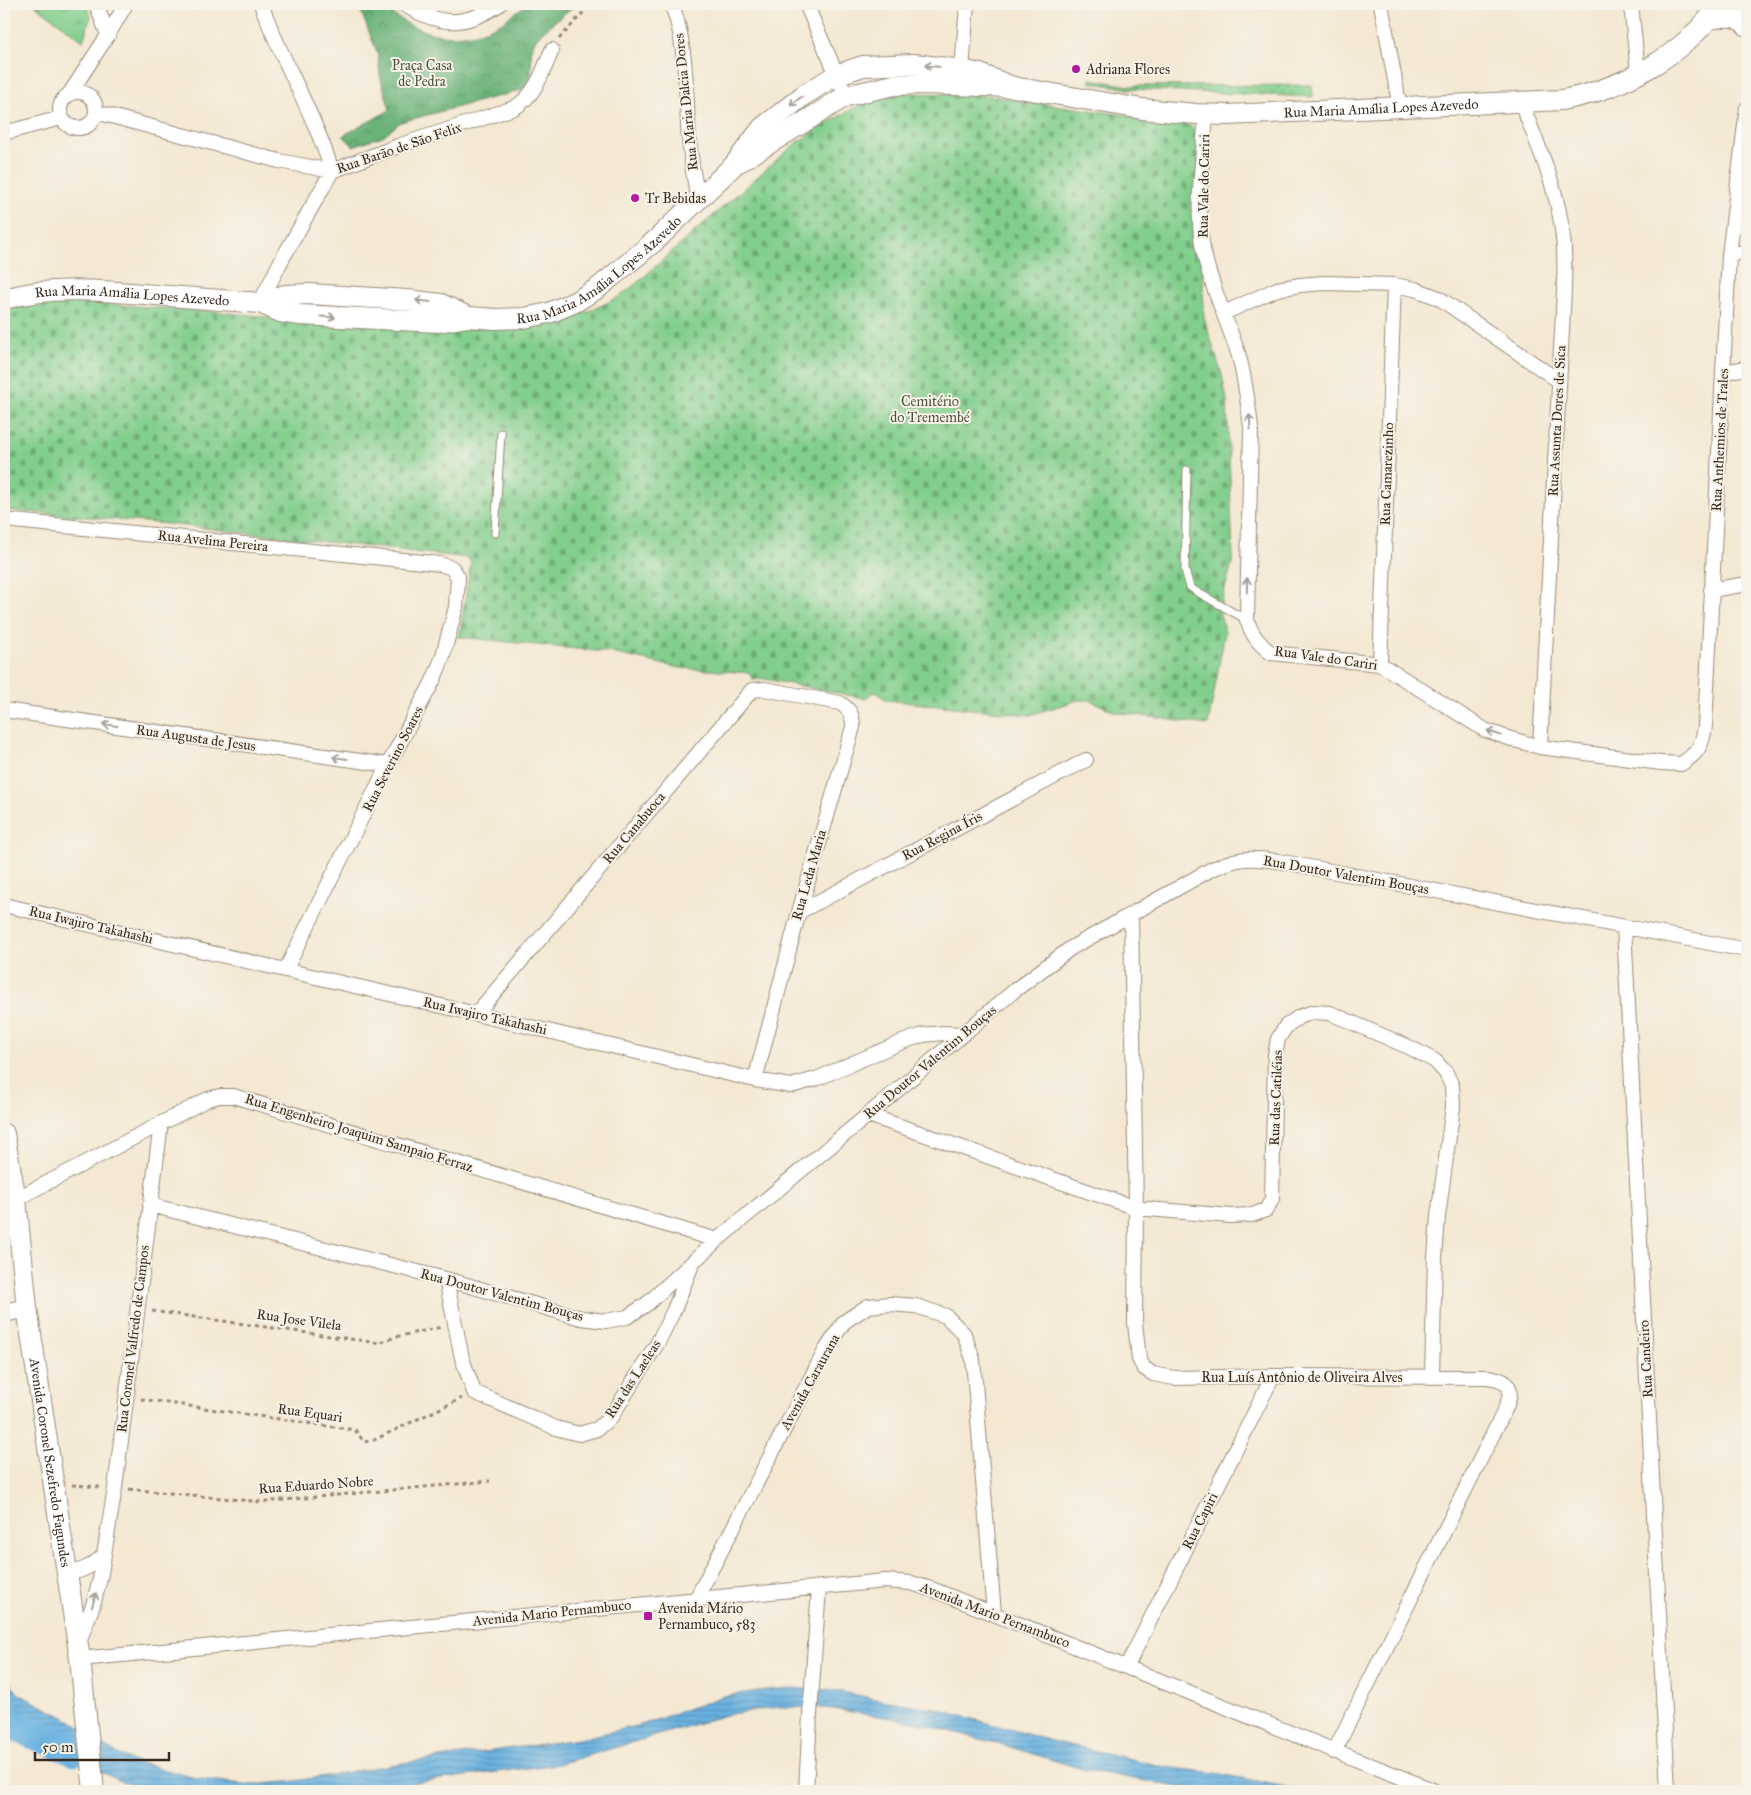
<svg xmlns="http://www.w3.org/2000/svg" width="1751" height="1795" viewBox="0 0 1751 1795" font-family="'IM FELL Great Primer',serif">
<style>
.grass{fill:url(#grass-dots);stroke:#5e7c56}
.forest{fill:url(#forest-crowns);stroke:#526e4b}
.cemetery{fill:url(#cemetery-stones);stroke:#5e7c56}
.park{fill:url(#park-tufts);stroke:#5e7c56}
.water{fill:url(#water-rules);stroke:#526e7f}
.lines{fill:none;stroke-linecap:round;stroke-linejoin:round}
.river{stroke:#68b1e0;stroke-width:32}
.service-casing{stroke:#988978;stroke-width:9}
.minor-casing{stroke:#988978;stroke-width:16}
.tertiary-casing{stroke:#988978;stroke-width:20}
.secondary-casing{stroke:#988978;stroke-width:22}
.path{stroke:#988978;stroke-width:3;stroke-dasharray:4 4;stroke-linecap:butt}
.service{stroke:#fff;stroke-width:7}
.minor{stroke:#fff;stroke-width:14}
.tertiary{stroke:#fff;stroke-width:18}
.secondary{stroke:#fff;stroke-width:20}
.oneway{stroke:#a79f9a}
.poi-dot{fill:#b5179e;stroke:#f7f3e8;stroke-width:2}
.labels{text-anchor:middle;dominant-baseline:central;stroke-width:4;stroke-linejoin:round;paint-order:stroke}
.park-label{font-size:14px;fill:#4d533a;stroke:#f7f3e8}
.poi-label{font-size:14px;fill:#3b2a1e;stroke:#f7f3e8;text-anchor:start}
.street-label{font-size:14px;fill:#3b2a1e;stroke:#f7f3e8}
</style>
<defs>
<pattern id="grass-dots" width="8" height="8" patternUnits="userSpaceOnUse" patternTransform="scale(1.25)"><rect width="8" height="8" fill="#82cf8d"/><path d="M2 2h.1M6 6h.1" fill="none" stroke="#6ca873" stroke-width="1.8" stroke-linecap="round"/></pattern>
<pattern id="forest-crowns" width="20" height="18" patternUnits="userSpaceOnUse" patternTransform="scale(1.25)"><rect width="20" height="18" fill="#69b278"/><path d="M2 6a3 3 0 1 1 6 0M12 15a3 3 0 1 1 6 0" fill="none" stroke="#589162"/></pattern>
<pattern id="cemetery-stones" width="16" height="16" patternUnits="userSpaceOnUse" patternTransform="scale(1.25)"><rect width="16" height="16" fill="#82cf8d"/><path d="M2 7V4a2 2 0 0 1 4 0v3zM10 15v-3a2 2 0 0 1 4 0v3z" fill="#6ca873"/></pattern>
<pattern id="park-tufts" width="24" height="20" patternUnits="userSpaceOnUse" patternTransform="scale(1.25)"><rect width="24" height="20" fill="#82cf8d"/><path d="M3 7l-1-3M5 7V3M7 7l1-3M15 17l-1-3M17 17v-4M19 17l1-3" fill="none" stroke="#6ca873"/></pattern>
<pattern id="water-rules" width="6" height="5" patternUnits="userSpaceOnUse" patternTransform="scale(1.25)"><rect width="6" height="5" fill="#68b1e0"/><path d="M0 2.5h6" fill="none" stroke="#5790b5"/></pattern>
</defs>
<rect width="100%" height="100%" fill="#f7f3e8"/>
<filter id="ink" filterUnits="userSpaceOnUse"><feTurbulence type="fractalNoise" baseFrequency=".02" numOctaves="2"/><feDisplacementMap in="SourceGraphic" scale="10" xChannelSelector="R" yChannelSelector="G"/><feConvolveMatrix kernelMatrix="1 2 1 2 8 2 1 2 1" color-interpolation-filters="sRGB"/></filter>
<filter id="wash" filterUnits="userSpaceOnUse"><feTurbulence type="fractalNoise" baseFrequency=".0096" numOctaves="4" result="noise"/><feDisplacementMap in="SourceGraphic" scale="20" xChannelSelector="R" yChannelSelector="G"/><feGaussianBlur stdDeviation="1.12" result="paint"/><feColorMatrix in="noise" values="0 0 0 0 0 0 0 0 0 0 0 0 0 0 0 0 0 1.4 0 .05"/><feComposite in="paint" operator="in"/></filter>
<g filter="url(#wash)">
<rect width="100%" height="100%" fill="#f4e8d3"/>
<path class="grass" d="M 1090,79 L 1130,86 L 1312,85 L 1313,97 L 1129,89 L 1090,82 Z"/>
<path class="forest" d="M 358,4 L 381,4 C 417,37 457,46 501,23 C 509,18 522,6 530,4 C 541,1 564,4 576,4 C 567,12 540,32 535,41 C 525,57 540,74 522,90 L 401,122 L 383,136 L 353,146 L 344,137 L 344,135 L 390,110 L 380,76 L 378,55 Z"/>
<path class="cemetery" d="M 905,93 L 982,95 L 1183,123 C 1191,126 1195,128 1198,137 L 1204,318 L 1222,375 L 1227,400 L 1233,559 L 1219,611 L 1225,632 L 1208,725 L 1115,712 L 1090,700 L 1078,700 L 1030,715 L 886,700 L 878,693 L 873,692 L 865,700 L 863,698 L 760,678 L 752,679 L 750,673 L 680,668 L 607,652 L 459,637 L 471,563 L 468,558 L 168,524 L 4,510 L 4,312 L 33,303 L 60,301 L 209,311 L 260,316 L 284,321 L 459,329 L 496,328 L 533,326 L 592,310 L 619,297 L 643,278 L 686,239 L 795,144 L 827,123 L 856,107 L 878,99 Z"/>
<path class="park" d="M 34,4 L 85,4 L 91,16 L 83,41 Z"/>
<path class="water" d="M 4,1674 L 19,1694 L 73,1722 L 109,1749 L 130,1760 L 195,1778 L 250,1785 L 295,1781 L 403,1763 L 579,1739 L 641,1725 L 724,1696 L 765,1690 L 791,1688 L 838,1691 L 880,1700 L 934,1708 L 1052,1741 L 1166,1767 L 1216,1773 L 1307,1791 L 1220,1791 L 1177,1787 L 1082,1769 L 1000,1744 L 914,1722 L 827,1708 L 780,1707 L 730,1714 L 559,1764 L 349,1791 L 156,1791 L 123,1782 L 87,1765 L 40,1738 L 4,1713 Z"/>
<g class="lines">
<path class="river" d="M 4,1721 L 74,1750"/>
</g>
</g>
<g filter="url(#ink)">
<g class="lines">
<g class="service-casing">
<path id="service" d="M 1187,470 L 1185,570 L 1190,587 L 1197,592 L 1247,620
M 495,533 L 501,433"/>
</g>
<g class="minor-casing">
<path id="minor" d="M 96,4 L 108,35
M 403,4 C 439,26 464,28 500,4
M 671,4 C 687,38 686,101 689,140 C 691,160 694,180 698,200
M 806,4 L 846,96
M 1381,4 L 1400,108
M 1631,4 L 1638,73
M 1746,4 L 1747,5
M 962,70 L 967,4
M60 110a18 18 0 1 1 36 0a18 18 0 1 1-36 0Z
M 70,93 L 108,35 L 126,4
M 1521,102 C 1538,146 1559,191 1563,238 C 1566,262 1564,287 1563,311 L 1540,747
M 96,112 L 279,161 L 332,171 L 398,146 L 514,108 C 536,95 542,73 552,50
M 1206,115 C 1203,156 1196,204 1202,244 C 1209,282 1226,317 1238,353 C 1245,377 1248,402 1251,428 L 1247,620 C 1252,635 1259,644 1271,653 L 1380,664 L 1485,730 L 1511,739 L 1540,747 L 1661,763 L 1681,764 C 1697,754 1703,745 1705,726 L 1729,255 L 1747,108
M 4,133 L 61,118
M 1729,255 L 1747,251
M 260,303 L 280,263 L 332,171 C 314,113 282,61 261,4
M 1224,313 L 1277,289 L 1300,285 L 1324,283 L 1394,285 L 1415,289 L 1439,298 L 1559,381
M 1723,372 L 1747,368
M 4,520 L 423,562 L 440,564 L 452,568 L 458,577 L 456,607 L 442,659 L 433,681 L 388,765 L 286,969
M 1711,590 L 1747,584
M 1380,664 L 1394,285
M 4,710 L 388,765
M 4,905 L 476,1014 L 755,1080 L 791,1086 L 816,1079 L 902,1042 L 923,1035 L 943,1033 L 962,1034
M 799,912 L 1086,760
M 1131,914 L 1136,1208 L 1135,1323 L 1139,1359 L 1144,1368 L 1153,1374 L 1174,1378 L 1273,1376 L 1487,1377 C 1515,1380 1513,1392 1503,1414 L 1334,1752
M 1624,927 L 1668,1791
M 476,1014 L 752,690 L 764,689 L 840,703 C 850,710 853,715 853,727 L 799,912 L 755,1080
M 868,1115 L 1136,1208 L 1231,1216 L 1252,1215 L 1266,1210 L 1272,1199 L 1275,1055 L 1278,1039 L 1286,1026 L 1299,1017 L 1313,1012 L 1330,1013 L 1411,1048 L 1435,1061 L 1446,1073 L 1452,1086 L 1453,1107 L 1438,1216 L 1435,1258 L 1432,1376
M 16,1199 L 208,1099 L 220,1096 L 233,1096 L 717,1240
M 150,1205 L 446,1279 L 581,1318 L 606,1321 L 627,1317 L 647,1304 L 717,1240 L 868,1115 L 1015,990 L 1071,948 L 1210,870 C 1238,857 1248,857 1278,861 L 1747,950
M 446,1279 L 462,1358 L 474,1392 L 556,1428 L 579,1434 L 597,1429 L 611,1417 L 657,1344 L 674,1310 L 691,1267
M 68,1573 C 83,1571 93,1566 104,1555
M 696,1599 L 825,1351 L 844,1322 L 868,1306 L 890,1304 L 916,1306 L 946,1316 L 964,1334 L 973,1359 L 994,1614
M 79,1642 L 93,1605 L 100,1579 L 115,1488 L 161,1123
M 80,1659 L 885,1581 L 911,1583 L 934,1590 L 1435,1791
M 1127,1666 L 1273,1376
M 806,1791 L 810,1715 L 819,1588"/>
</g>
<g class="tertiary-casing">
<path id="tertiary" d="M 4,1313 L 27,1308"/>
</g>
<g class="secondary-casing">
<g id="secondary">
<path d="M 1709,19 C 1723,17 1738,13 1747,26"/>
<path id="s1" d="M 741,161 L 846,96 L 894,85 L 923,84 L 1013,87 L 1142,109 L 1196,114 L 1227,115 L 1562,100 C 1623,89 1684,55 1720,4"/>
<path id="s2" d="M 4,299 C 52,285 107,291 156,295 C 191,298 225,300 260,303 L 280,312 L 300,315 L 438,322 L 468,317 L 496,319 L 524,318 L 549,313 L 575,302 L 598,288 L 626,265 L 656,240 L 734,165 L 762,128 L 804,95 L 836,75 L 863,66 L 914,64 L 962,70 L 980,74 L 1013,87"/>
<path d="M 260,303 L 285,295 L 309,294 L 407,300 L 441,304 L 468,317"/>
<path id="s3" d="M 4,1134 L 16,1199 L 27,1308 L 80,1659 L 94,1791"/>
</g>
</g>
<path class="path" d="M 559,39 L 591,4
M 152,1311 L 379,1343 L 395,1337 L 442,1327
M 141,1399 L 355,1430 L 364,1442 L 374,1440 L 462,1398
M 72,1485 L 101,1487
M 129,1489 L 262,1502 L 490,1481"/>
<use href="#service" class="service"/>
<use href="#minor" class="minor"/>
<use href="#tertiary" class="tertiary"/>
<use href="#secondary" class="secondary"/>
</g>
<defs><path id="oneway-shaft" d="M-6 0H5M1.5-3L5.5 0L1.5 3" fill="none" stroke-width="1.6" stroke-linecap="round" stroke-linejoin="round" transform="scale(1.25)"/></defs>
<g class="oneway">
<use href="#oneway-shaft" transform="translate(932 66) rotate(-173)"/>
<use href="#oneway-shaft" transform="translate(796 101) rotate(143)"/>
<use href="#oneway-shaft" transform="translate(423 301) rotate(-173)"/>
<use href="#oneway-shaft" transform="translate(328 317) rotate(3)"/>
<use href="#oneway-shaft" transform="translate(1250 422) rotate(-94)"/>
<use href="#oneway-shaft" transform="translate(1247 585) rotate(-89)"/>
<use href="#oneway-shaft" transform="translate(110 725) rotate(-172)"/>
<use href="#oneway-shaft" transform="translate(1494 733) rotate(-159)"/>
<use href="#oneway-shaft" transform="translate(340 758) rotate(-172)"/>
<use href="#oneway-shaft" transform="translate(94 1600) rotate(-74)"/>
</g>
</g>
<g class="poi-dot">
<circle cx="1076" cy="69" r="5"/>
<circle cx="635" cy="198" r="5"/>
<rect x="643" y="1611" width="10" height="10" rx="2.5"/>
</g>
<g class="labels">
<g class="park-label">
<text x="422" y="65">Praça Casa<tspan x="422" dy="16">de Pedra</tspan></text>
<text x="930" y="401">Cemitério<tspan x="930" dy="16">do Tremembé</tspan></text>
</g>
<g class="poi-label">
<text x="1086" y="69">Adriana Flores</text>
<text x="645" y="198">Tr Bebidas</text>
<text x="658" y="1608">Avenida Mário<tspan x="658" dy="16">Pernambuco, 583</tspan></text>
</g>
<g class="street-label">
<text transform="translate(686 102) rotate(-96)">Rua Maria Dalcia Dores</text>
<text stroke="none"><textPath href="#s1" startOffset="662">Rua Maria Amália Lopes Azevedo</textPath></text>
<text transform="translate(399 148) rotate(-19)">Rua Barão de São Felix</text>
<text transform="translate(1204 186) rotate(-89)">Rua Vale do Cariri</text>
<text stroke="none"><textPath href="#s2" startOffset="614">Rua Maria Amália Lopes Azevedo</textPath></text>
<text stroke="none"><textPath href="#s2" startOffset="129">Rua Maria Amália Lopes Azevedo</textPath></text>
<text transform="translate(1557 421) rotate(-87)">Rua Assunta Dores de Sica</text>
<text transform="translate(1720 440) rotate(-87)">Rua Anthemios de Trales</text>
<text transform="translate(1387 474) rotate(-88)">Rua Camarezinho</text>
<text transform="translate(213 541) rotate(6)">Rua Avelina Pereira</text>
<text transform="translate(1326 658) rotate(8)">Rua Vale do Cariri</text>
<text transform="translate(196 738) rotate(8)">Rua Augusta de Jesus</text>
<text transform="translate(393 759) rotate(-63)">Rua Severino Soares</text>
<text transform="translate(634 828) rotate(-50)">Rua Canabuoca</text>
<text transform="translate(942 836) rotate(-28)">Rua Regina Íris</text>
<text transform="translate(809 875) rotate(-74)">Rua Leda Maria</text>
<text transform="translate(1346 875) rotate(10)">Rua Doutor Valentim Bouças</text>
<text transform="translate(91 925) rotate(13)">Rua Iwajiro Takahashi</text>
<text transform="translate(485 1016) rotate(13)">Rua Iwajiro Takahashi</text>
<text transform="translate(930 1062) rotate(-40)">Rua Doutor Valentim Bouças</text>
<text transform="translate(1276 1098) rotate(-88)">Rua das Catiléias</text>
<text transform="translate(359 1133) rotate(17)">Rua Engenheiro Joaquim Sampaio Ferraz</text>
<text transform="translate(502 1295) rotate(15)">Rua Doutor Valentim Bouças</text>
<text transform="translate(299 1320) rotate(8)">Rua Jose Vilela</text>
<text transform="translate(133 1339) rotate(-83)">Rua Coronel Valfredo de Campos</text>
<text transform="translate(1646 1359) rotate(-93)">Rua Candeiro</text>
<text x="1302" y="1377">Rua Luís Antônio de Oliveira Alves</text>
<text transform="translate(633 1379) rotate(-57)">Rua das Laeleas</text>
<text transform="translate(810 1382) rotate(-61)">Avenida Caraurana</text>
<text transform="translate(310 1413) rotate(8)">Rua Equari</text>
<text stroke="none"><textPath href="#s3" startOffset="332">Avenida Coronel Sezefredo Fagundes</textPath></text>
<text transform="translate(316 1485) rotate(-4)">Rua Eduardo Nobre</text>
<text transform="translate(1200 1521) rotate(-63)">Rua Capiri</text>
<text transform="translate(552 1613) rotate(-6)">Avenida Mario Pernambuco</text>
<text transform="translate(995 1615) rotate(21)">Avenida Mario Pernambuco</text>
</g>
</g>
<rect width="1751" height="1795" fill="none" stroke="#f7f3e8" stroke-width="20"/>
<path d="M35 1752v8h134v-8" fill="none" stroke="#3b2a1e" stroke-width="2.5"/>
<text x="42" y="1752" font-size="15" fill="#3b2a1e" stroke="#f7f3e8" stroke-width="4" paint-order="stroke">50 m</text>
</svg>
